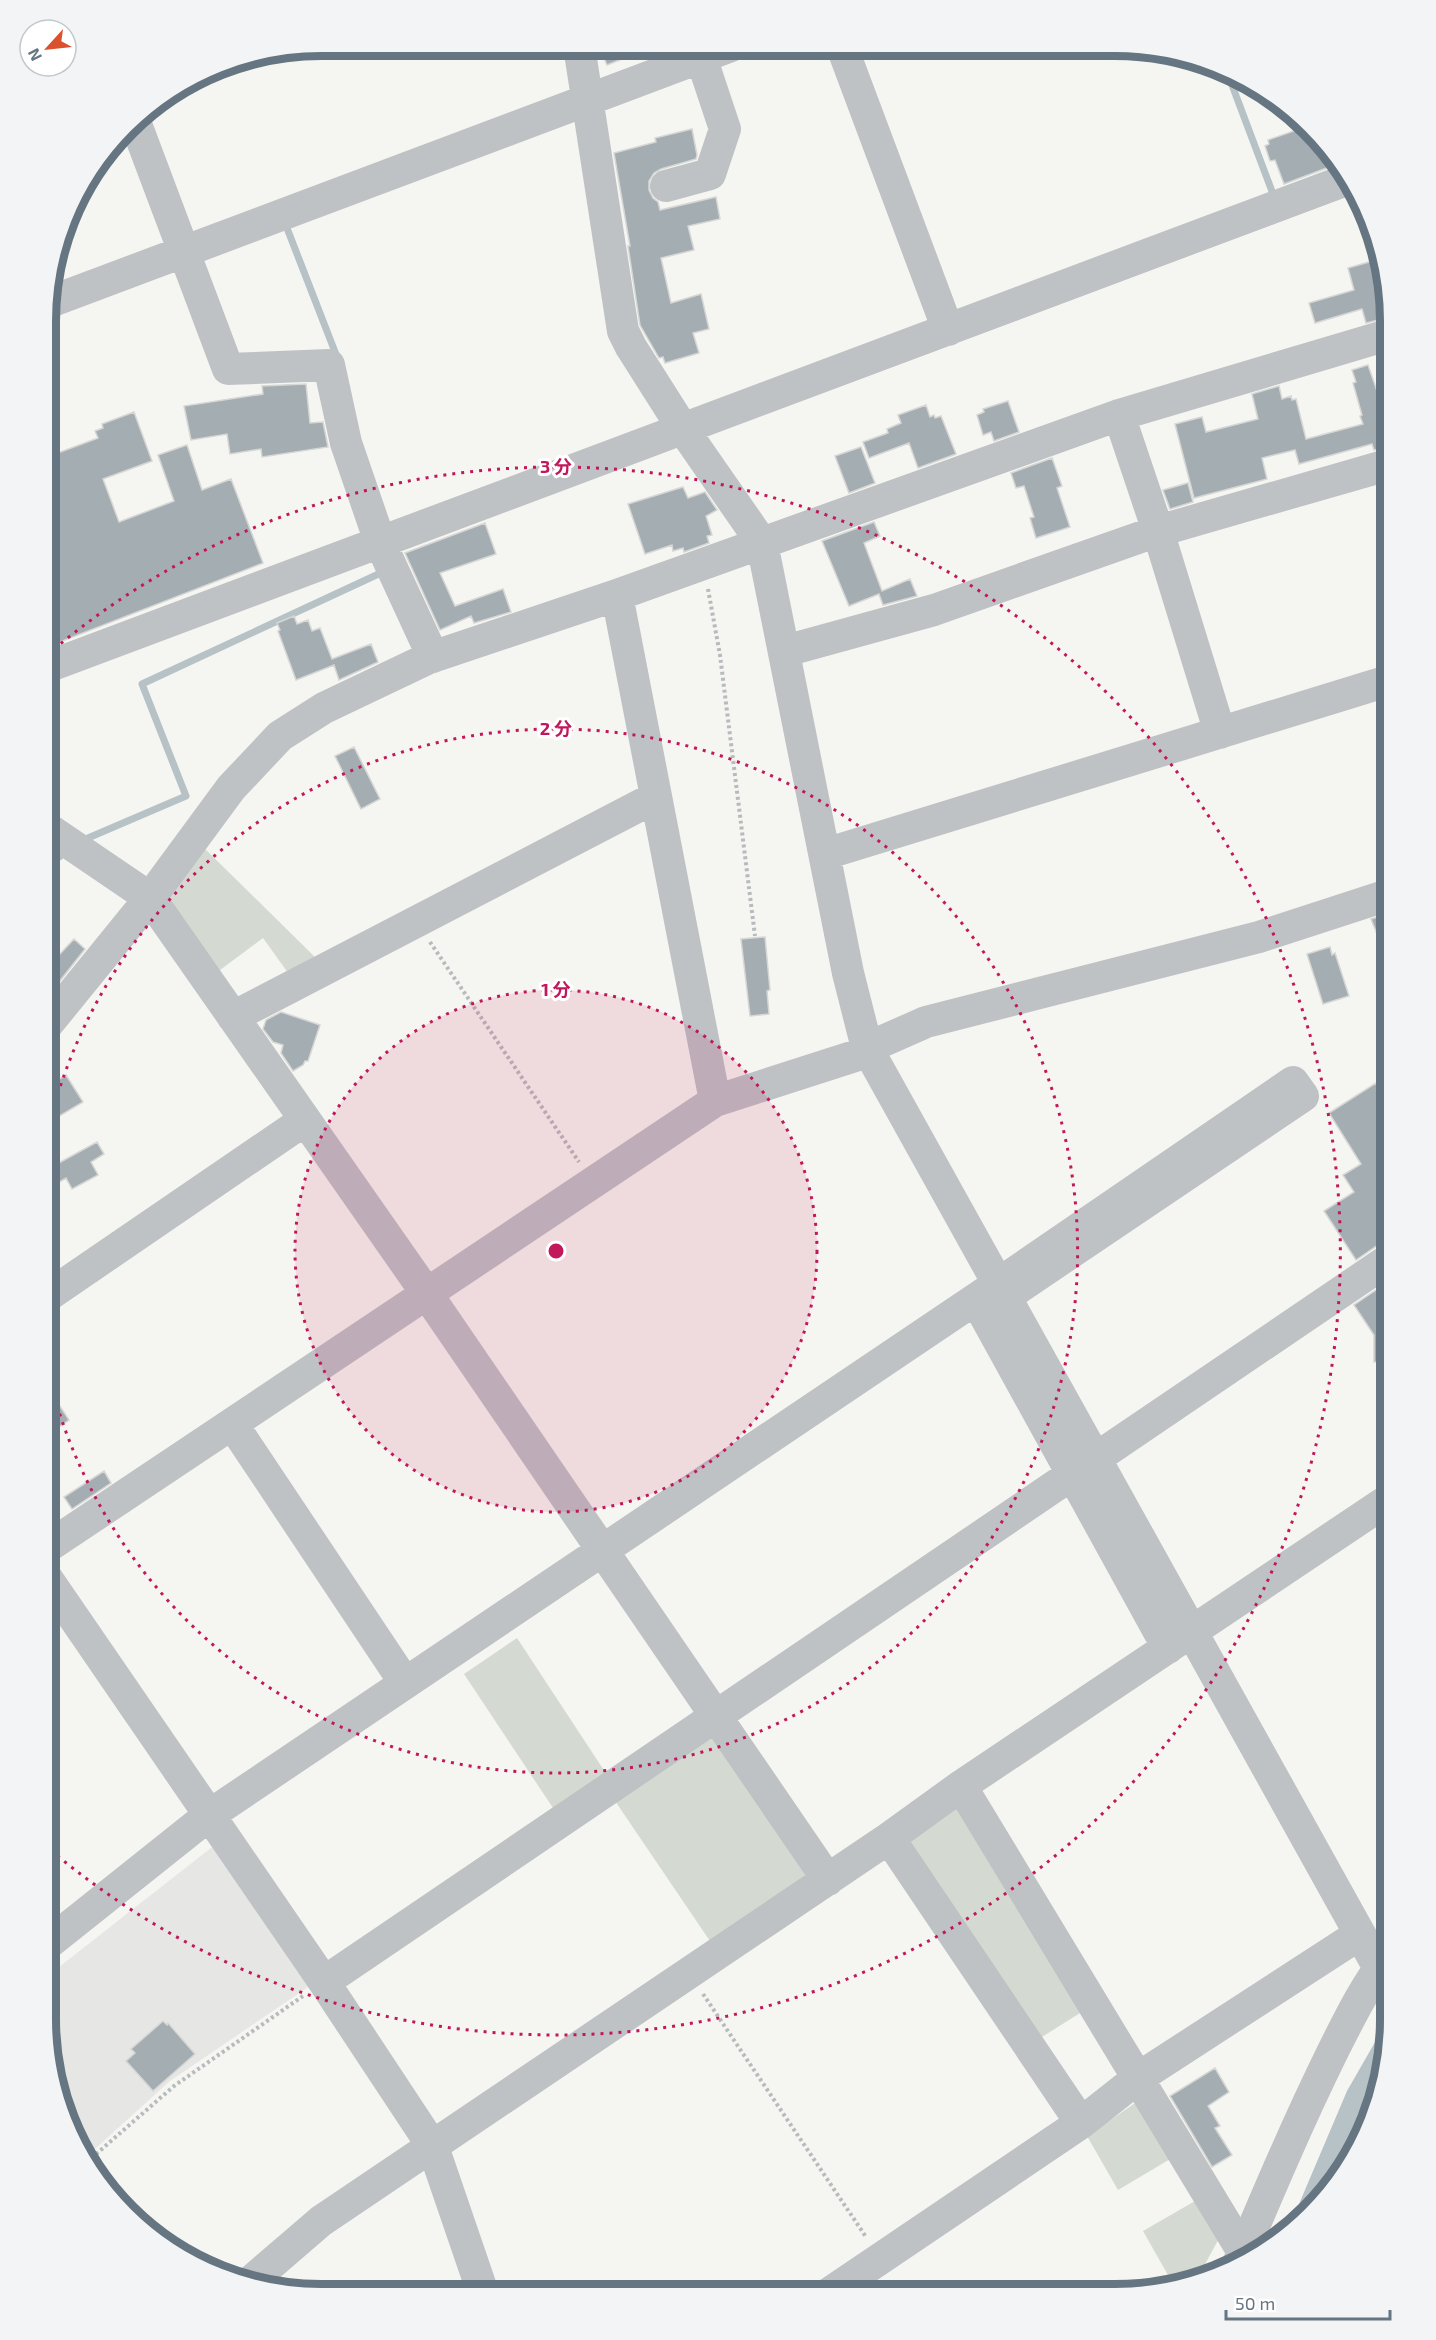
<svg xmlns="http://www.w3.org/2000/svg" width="1436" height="2340" viewBox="0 0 1436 2340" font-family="'Exo 2','Noto Sans JP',sans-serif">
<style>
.built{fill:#e6e6e5}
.green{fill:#d4dad1}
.water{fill:#b7c2c6}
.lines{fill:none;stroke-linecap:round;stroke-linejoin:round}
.stream{stroke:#b7c2c6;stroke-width:7}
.building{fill:#a4adb2;stroke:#d6d6d4;stroke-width:1.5}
.path{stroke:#b8bbbd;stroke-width:4;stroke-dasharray:3 3;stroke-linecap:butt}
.minor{stroke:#bec2c5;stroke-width:32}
.ring{fill:none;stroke:#c2185b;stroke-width:3;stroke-dasharray:3 6}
.rim{fill:none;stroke:#657581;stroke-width:8}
.centre{fill:#c2185b;stroke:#fff;stroke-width:3}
.ring-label{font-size:18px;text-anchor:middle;font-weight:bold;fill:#c2185b;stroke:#fff;stroke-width:6;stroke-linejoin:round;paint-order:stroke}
</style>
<rect width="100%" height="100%" fill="#f5f5f1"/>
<path class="built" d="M 216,1844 L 314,1983 L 170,2081 L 86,2157 L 66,2125 L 45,2019 L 45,1978 Z"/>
<path class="green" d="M 201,845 L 321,963 L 291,977 L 263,938 L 212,976 L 165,904 Z
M 517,1638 L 611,1781 L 559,1817 L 464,1674 Z
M 708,1730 L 814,1873 L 714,1947 L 611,1795 Z
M 958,1799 L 1088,2008 L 1034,2042 L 900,1837 Z
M 1144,2097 L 1177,2155 L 1118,2190 L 1087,2136 Z
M 1202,2197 L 1223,2231 L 1197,2279 L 1173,2284 L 1143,2231 Z"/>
<path class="water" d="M 1390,2016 C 1390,2064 1364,2150 1333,2188 C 1319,2205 1301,2221 1285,2237 L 1347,2091 Z"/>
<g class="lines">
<path class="stream" d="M 1226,69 L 1273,194
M 285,223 L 337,357
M 88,838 L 186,796 L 142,684 L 385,571
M 47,866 L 66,852"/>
</g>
<path class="building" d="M 599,46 L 652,46 L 652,47 L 607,65 Z
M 1308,126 L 1334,153 L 1340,163 L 1284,184 L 1275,160 L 1270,161 L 1265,146 L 1269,144 L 1268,140 Z
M 692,129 L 697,155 L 696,159 L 661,169 L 654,173 L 649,181 L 649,190 L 653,198 L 658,202 L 660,210 L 716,197 L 720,219 L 688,226 L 694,250 L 661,258 L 671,303 L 701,294 L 709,329 L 693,333 L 699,353 L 665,363 L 663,357 L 659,358 L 640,325 L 628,246 L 630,246 L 614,153 L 656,142 L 655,138 Z
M 1376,260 L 1390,317 L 1366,323 L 1362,309 L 1315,323 L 1309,303 L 1354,290 L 1348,268 Z
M 1368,365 L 1386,417 L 1389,433 L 1387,434 L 1391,447 L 1374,450 L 1372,444 L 1299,464 L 1295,450 L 1262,458 L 1267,479 L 1194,498 L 1175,424 L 1202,417 L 1206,432 L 1258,419 L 1252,394 L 1279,386 L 1282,399 L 1291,396 L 1292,400 L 1296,399 L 1306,439 L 1363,424 L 1360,416 L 1362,415 L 1353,383 L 1356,382 L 1352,370 Z
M 306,384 L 310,423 L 323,422 L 328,447 L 262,457 L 261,449 L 230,454 L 227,434 L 191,440 L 184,406 L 263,394 L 262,386 Z
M 1008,401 L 1019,432 L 994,441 L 991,432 L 983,435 L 977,415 L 984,412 L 983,409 Z
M 926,405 L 930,417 L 934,415 L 935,418 L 941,416 L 956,454 L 918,468 L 909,443 L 869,458 L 863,442 L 888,433 L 887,429 L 901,423 L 898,415 Z
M 134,412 L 152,461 L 103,479 L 119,522 L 174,501 L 158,455 L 187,445 L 202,490 L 231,479 L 263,563 L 47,647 L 47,457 L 98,438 L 95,431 L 103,428 L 102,424 Z
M 861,447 L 875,483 L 849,493 L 835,456 Z
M 1052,458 L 1062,486 L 1057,488 L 1070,527 L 1036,538 L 1030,518 L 1034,517 L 1024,486 L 1016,488 L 1011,473 Z
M 1188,483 L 1193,502 L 1170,509 L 1163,490 Z
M 683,487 L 688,498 L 705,492 L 717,510 L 706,516 L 712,535 L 707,536 L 709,543 L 684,552 L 683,548 L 673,551 L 672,545 L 645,554 L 628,504 Z
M 874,522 L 880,536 L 864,543 L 882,591 L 910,579 L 917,596 L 883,605 L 879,594 L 849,606 L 822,541 Z
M 485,523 L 496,554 L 440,573 L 455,606 L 503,589 L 511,612 L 474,623 L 471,616 L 440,630 L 405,553 Z
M 294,616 L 297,624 L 308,620 L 312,631 L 320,628 L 332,659 L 371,644 L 378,662 L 339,680 L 334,665 L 296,680 L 278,631 L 280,630 L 277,623 Z
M 354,747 L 380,799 L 361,809 L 335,756 Z
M 1391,913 L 1391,966 L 1390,966 L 1371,919 Z
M 765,937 L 770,990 L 767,991 L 769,1014 L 750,1016 L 741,939 Z
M 74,939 L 85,949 L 59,982 L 46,969 Z
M 1330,947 L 1332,955 L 1335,953 L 1349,996 L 1323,1004 L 1307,954 Z
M 281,1012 L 320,1025 L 308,1061 L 305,1061 L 303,1065 L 293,1071 L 281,1053 L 283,1045 L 273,1042 L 263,1029 L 266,1020 Z
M 66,1075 L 83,1102 L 46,1124 L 46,1087 Z
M 1376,1083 L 1391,1107 L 1391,1240 L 1381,1243 L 1356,1260 L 1324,1211 L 1354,1192 L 1343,1175 L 1361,1164 L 1329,1113 Z
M 97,1142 L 104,1154 L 91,1162 L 98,1175 L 72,1189 L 66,1178 L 46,1190 L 46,1170 Z
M 1382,1286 L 1391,1300 L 1391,1362 L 1374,1362 L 1374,1335 L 1354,1305 Z
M 46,1385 L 69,1420 L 46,1436 Z
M 104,1471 L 111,1483 L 72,1509 L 64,1497 Z
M 163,2021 L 167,2025 L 168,2023 L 195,2054 L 153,2091 L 126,2061 L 135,2053 L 131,2049 Z
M 1215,2068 L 1229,2092 L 1208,2106 L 1220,2126 L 1215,2128 L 1232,2155 L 1212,2167 L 1170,2096 Z"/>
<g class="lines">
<path class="path" d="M 708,589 L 720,655 L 755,936
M 430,942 L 579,1162
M 703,1994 L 866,2237
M 87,2162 L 174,2086 L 303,1996"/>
<path class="minor" d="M 579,46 L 623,331 L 631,347 L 683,429 L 762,543 L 848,973 L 867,1048 L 1390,1988
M 842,47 L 948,330
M 134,119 L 228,369 L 329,365 L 346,443 L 380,542 L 433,657
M 666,186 L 710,174 L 725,129 L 701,57
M 47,303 L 731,46
M 1119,415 L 1158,531 L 1220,733
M 617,595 L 715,1101
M 785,651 L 934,610 L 1158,531 L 1391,464
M 47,667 L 1349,179
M 47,828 L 150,898 L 427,1294 L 828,1880
M 825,854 L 1391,680
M 233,1017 L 656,797
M 46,1026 L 150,898 L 231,788 L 280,736 L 324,708 L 429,658 L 617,595 L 1119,415 L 1391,334
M 46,1297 L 305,1120
M 984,1314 L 1168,1648
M 233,1425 L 405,1683
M 46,1548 L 715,1101 L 855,1056 L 867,1048 L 926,1022 L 1259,937 L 1391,894
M 46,1577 L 324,1982 L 433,2147 L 483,2293
M 961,1786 L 1243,2252
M 889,1838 L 1081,2123
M 45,1946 L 208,1816 L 998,1284 L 1293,1082 L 1303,1096 L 1005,1297
M 324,1982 L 1391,1258
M 1238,2264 C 1268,2193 1298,2122 1332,2053 C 1349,2019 1366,1984 1390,1954
M 249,2283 L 321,2221 L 889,1838 L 961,1786 L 1391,1498
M 828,2294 L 1081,2123 L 1138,2078 L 1360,1934"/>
</g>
<circle cx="556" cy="1251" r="261" fill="#c2185b" fill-opacity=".12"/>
<g class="ring">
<circle cx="556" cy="1251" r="261"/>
<path d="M46 1138A522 522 0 1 1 46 1364"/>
<path d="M47 655A784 784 0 1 1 47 1847"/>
</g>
<path d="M0 0H1436V2340H0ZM321 56H1115A265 265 0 0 1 1380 321V2019A265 265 0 0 1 1115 2284H321A265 265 0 0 1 56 2019V321A265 265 0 0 1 321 56Z" fill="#f3f4f5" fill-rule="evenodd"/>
<path class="rim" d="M321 56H1115A265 265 0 0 1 1380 321V2019A265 265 0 0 1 1115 2284H321A265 265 0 0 1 56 2019V321A265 265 0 0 1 321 56Z"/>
<circle cx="556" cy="1251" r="9" class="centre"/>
<g class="ring-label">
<text x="556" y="473">3 分</text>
<text x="556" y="735">2 分</text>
<text x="556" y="996">1 分</text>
</g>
<g transform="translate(48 48) rotate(243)"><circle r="28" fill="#ffffff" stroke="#c1c8cd" stroke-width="1.5"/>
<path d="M0-4.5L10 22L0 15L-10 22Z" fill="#d9522d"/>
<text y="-9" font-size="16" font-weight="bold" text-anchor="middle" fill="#657581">N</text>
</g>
<path d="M1226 2310v9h164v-9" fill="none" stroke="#657581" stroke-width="3"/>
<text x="1235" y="2310" font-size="18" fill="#657581" stroke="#ffffff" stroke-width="4.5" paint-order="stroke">50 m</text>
</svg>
